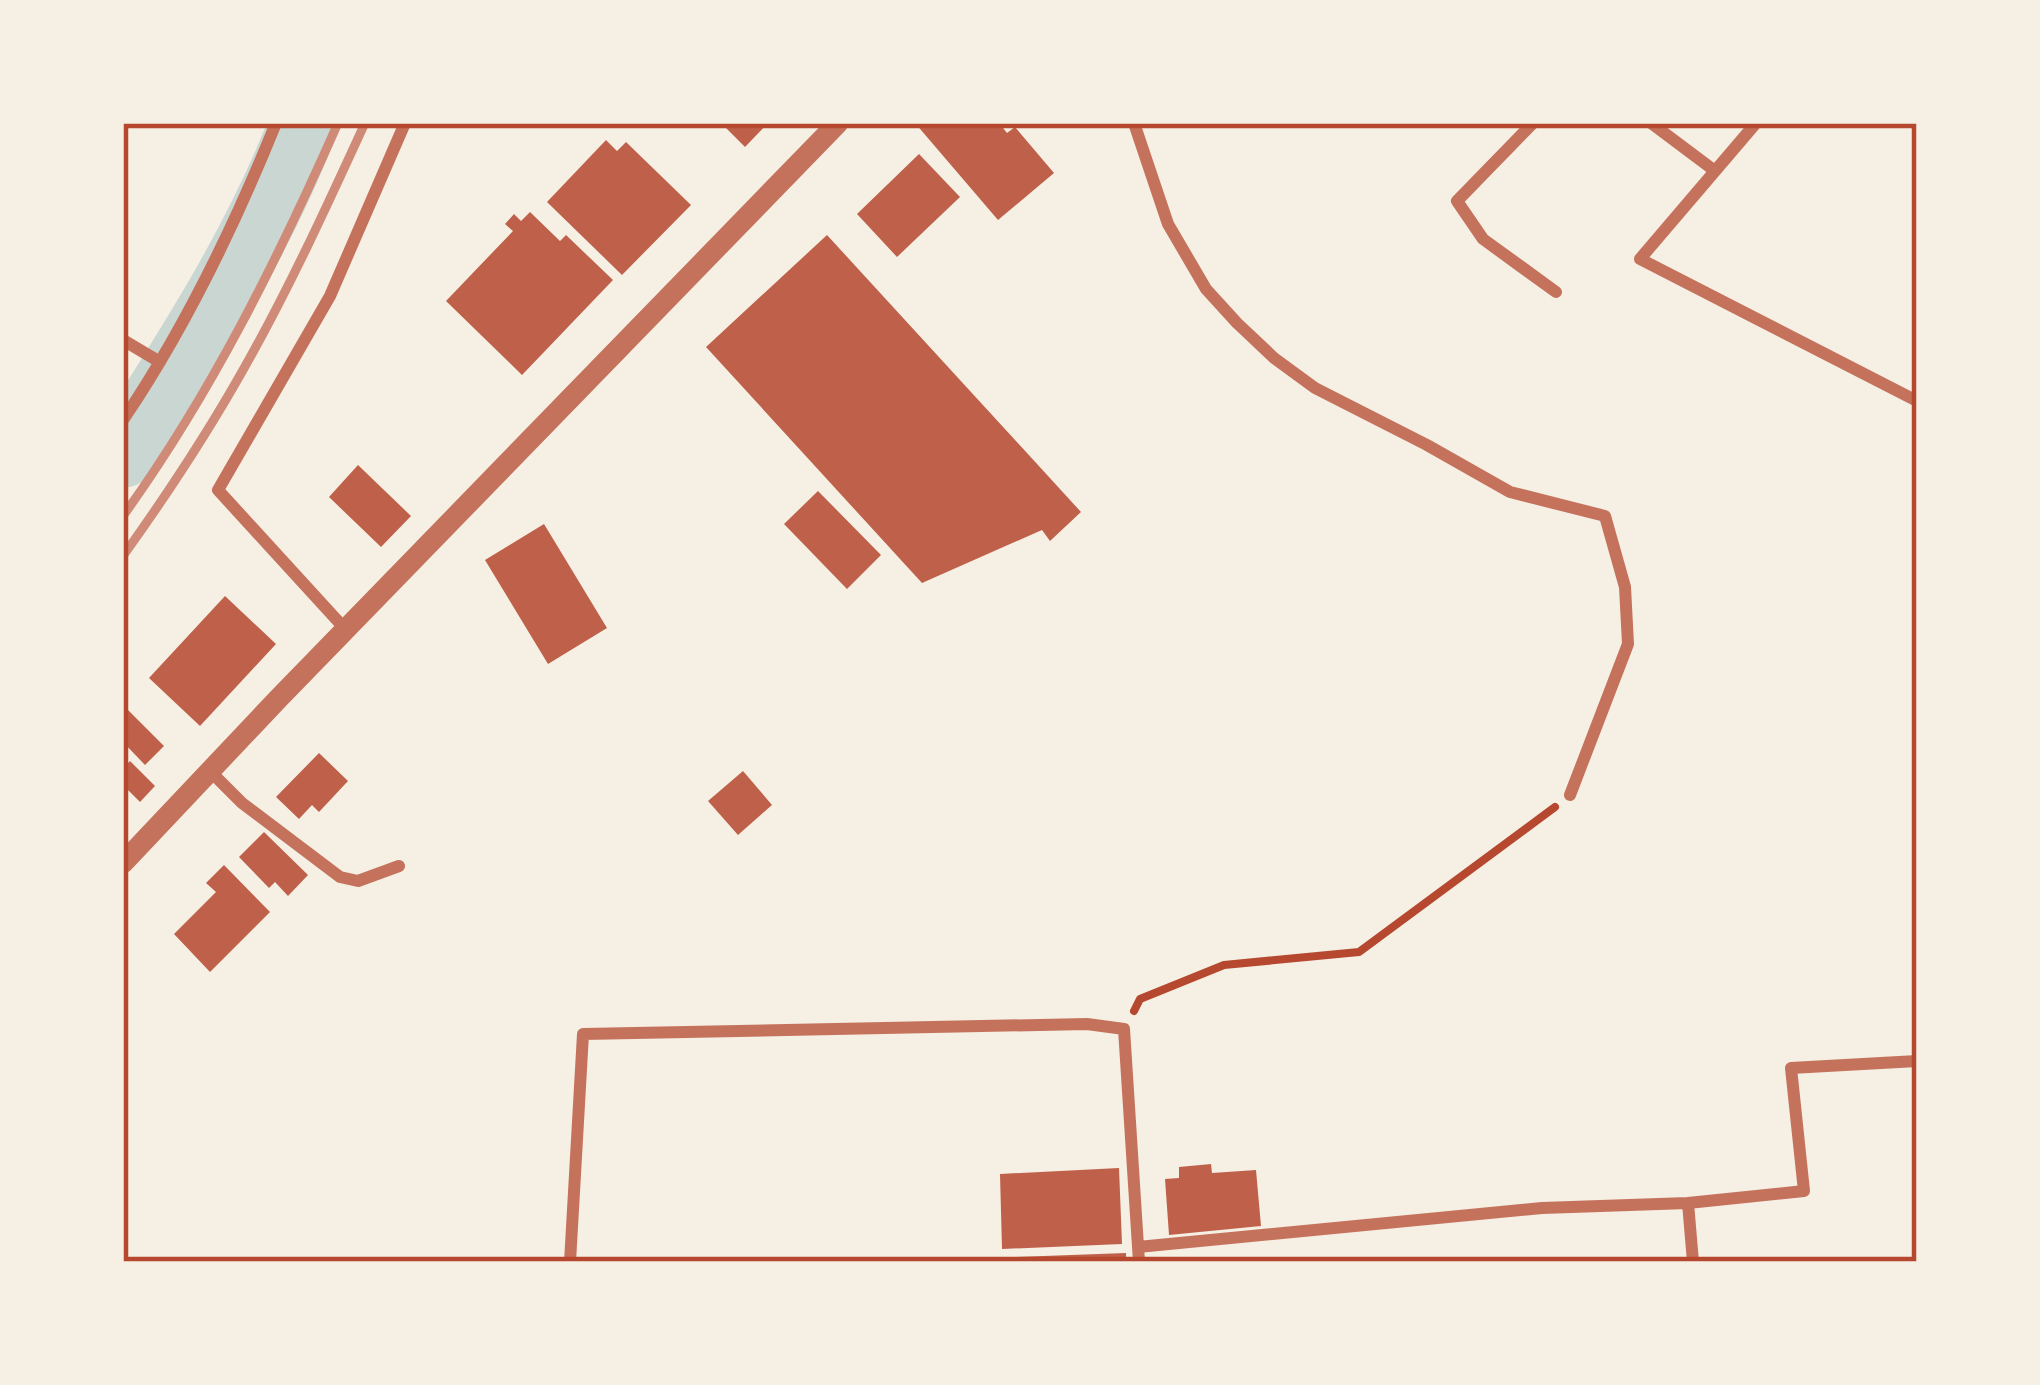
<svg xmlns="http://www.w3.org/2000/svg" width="2040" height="1385" viewBox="0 0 2040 1385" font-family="'Titillium Web',sans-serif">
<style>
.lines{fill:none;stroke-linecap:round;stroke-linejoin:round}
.river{stroke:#c9d6d2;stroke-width:69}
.building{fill:#bf614a}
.path{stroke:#b5482f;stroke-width:8}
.minor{stroke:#c5725c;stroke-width:12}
.tertiary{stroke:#c5725c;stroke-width:21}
.rail{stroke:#cf8b77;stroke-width:9}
.neatline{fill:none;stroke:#b5482f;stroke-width:4.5}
</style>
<rect width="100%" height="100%" fill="#f6efe4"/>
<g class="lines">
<path class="river" d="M 123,453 C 190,347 260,240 304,123"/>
</g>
<path class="building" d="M 721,123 L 768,123 L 745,147 Z
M 915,123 L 999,123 L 1007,133 L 1015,127 L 1054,173 L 998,220 Z
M 606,140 L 617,151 L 626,142 L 691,205 L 622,275 L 547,202 Z
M 919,154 L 960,197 L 897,257 L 857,214 Z
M 530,212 L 560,241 L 566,235 L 613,280 L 522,375 L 446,301 L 513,231 L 505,224 L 514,214 L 521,221 Z
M 827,235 L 1081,512 L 1050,541 L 1042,530 L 922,583 L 706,347 Z
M 358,465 L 411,516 L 381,547 L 329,497 Z
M 818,491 L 881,555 L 847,589 L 784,524 Z
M 544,524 L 607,628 L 548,664 L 485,560 Z
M 225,596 L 276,644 L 200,726 L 149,678 Z
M 123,705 L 164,746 L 145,765 L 123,742 Z
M 319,753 L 348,781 L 319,812 L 312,805 L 299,819 L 276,797 Z
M 130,761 L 155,786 L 140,802 L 123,785 L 123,768 Z
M 743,771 L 772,805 L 738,835 L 708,801 Z
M 264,832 L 308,875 L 288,896 L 275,882 L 269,888 L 239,857 Z
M 224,865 L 270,912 L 210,972 L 174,934 L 216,892 L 206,883 Z
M 1211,1164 L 1212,1173 L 1256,1170 L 1261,1226 L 1169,1235 L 1165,1179 L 1179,1178 L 1179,1167 Z
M 1119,1168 L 1122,1244 L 1002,1249 L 1000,1174 Z
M 1126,1253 L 1126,1262 L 988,1262 L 988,1258 Z"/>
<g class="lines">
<path class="path" d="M 1134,1011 L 1140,999 L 1224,965 L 1359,952 L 1555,807"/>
<path class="minor" d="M 1134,123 L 1168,224 L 1206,289 L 1237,323 L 1274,358 L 1315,388 L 1427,445 L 1510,492 L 1605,516 L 1625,587 L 1628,644 L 1570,795
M 1533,123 L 1457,201 L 1483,239 L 1556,292
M 1651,123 L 1715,171
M 1756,123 L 1640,259 L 1917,401
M 123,340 L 160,362
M 123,420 C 186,327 234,227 276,123
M 346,630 L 218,490 L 330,296 L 405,123
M 210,771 L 242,803 L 340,877 L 358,881 L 399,866
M 1688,1203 L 1804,1191 L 1791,1068 L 1917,1061
M 1138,1247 L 1542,1208 L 1688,1203 L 1693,1262
M 570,1262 L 583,1034 L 1087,1024 L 1124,1029 L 1139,1262"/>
<path class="tertiary" d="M 123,863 L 278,699 L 838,123"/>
<path class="rail" d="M 123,516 C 211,394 278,259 338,123
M 123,556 C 166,496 207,434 243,370 C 288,291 327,206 365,123"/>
</g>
<rect width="2040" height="1385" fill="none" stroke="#f6efe4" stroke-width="252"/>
<rect x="126" y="126" width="1788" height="1133" class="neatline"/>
</svg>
